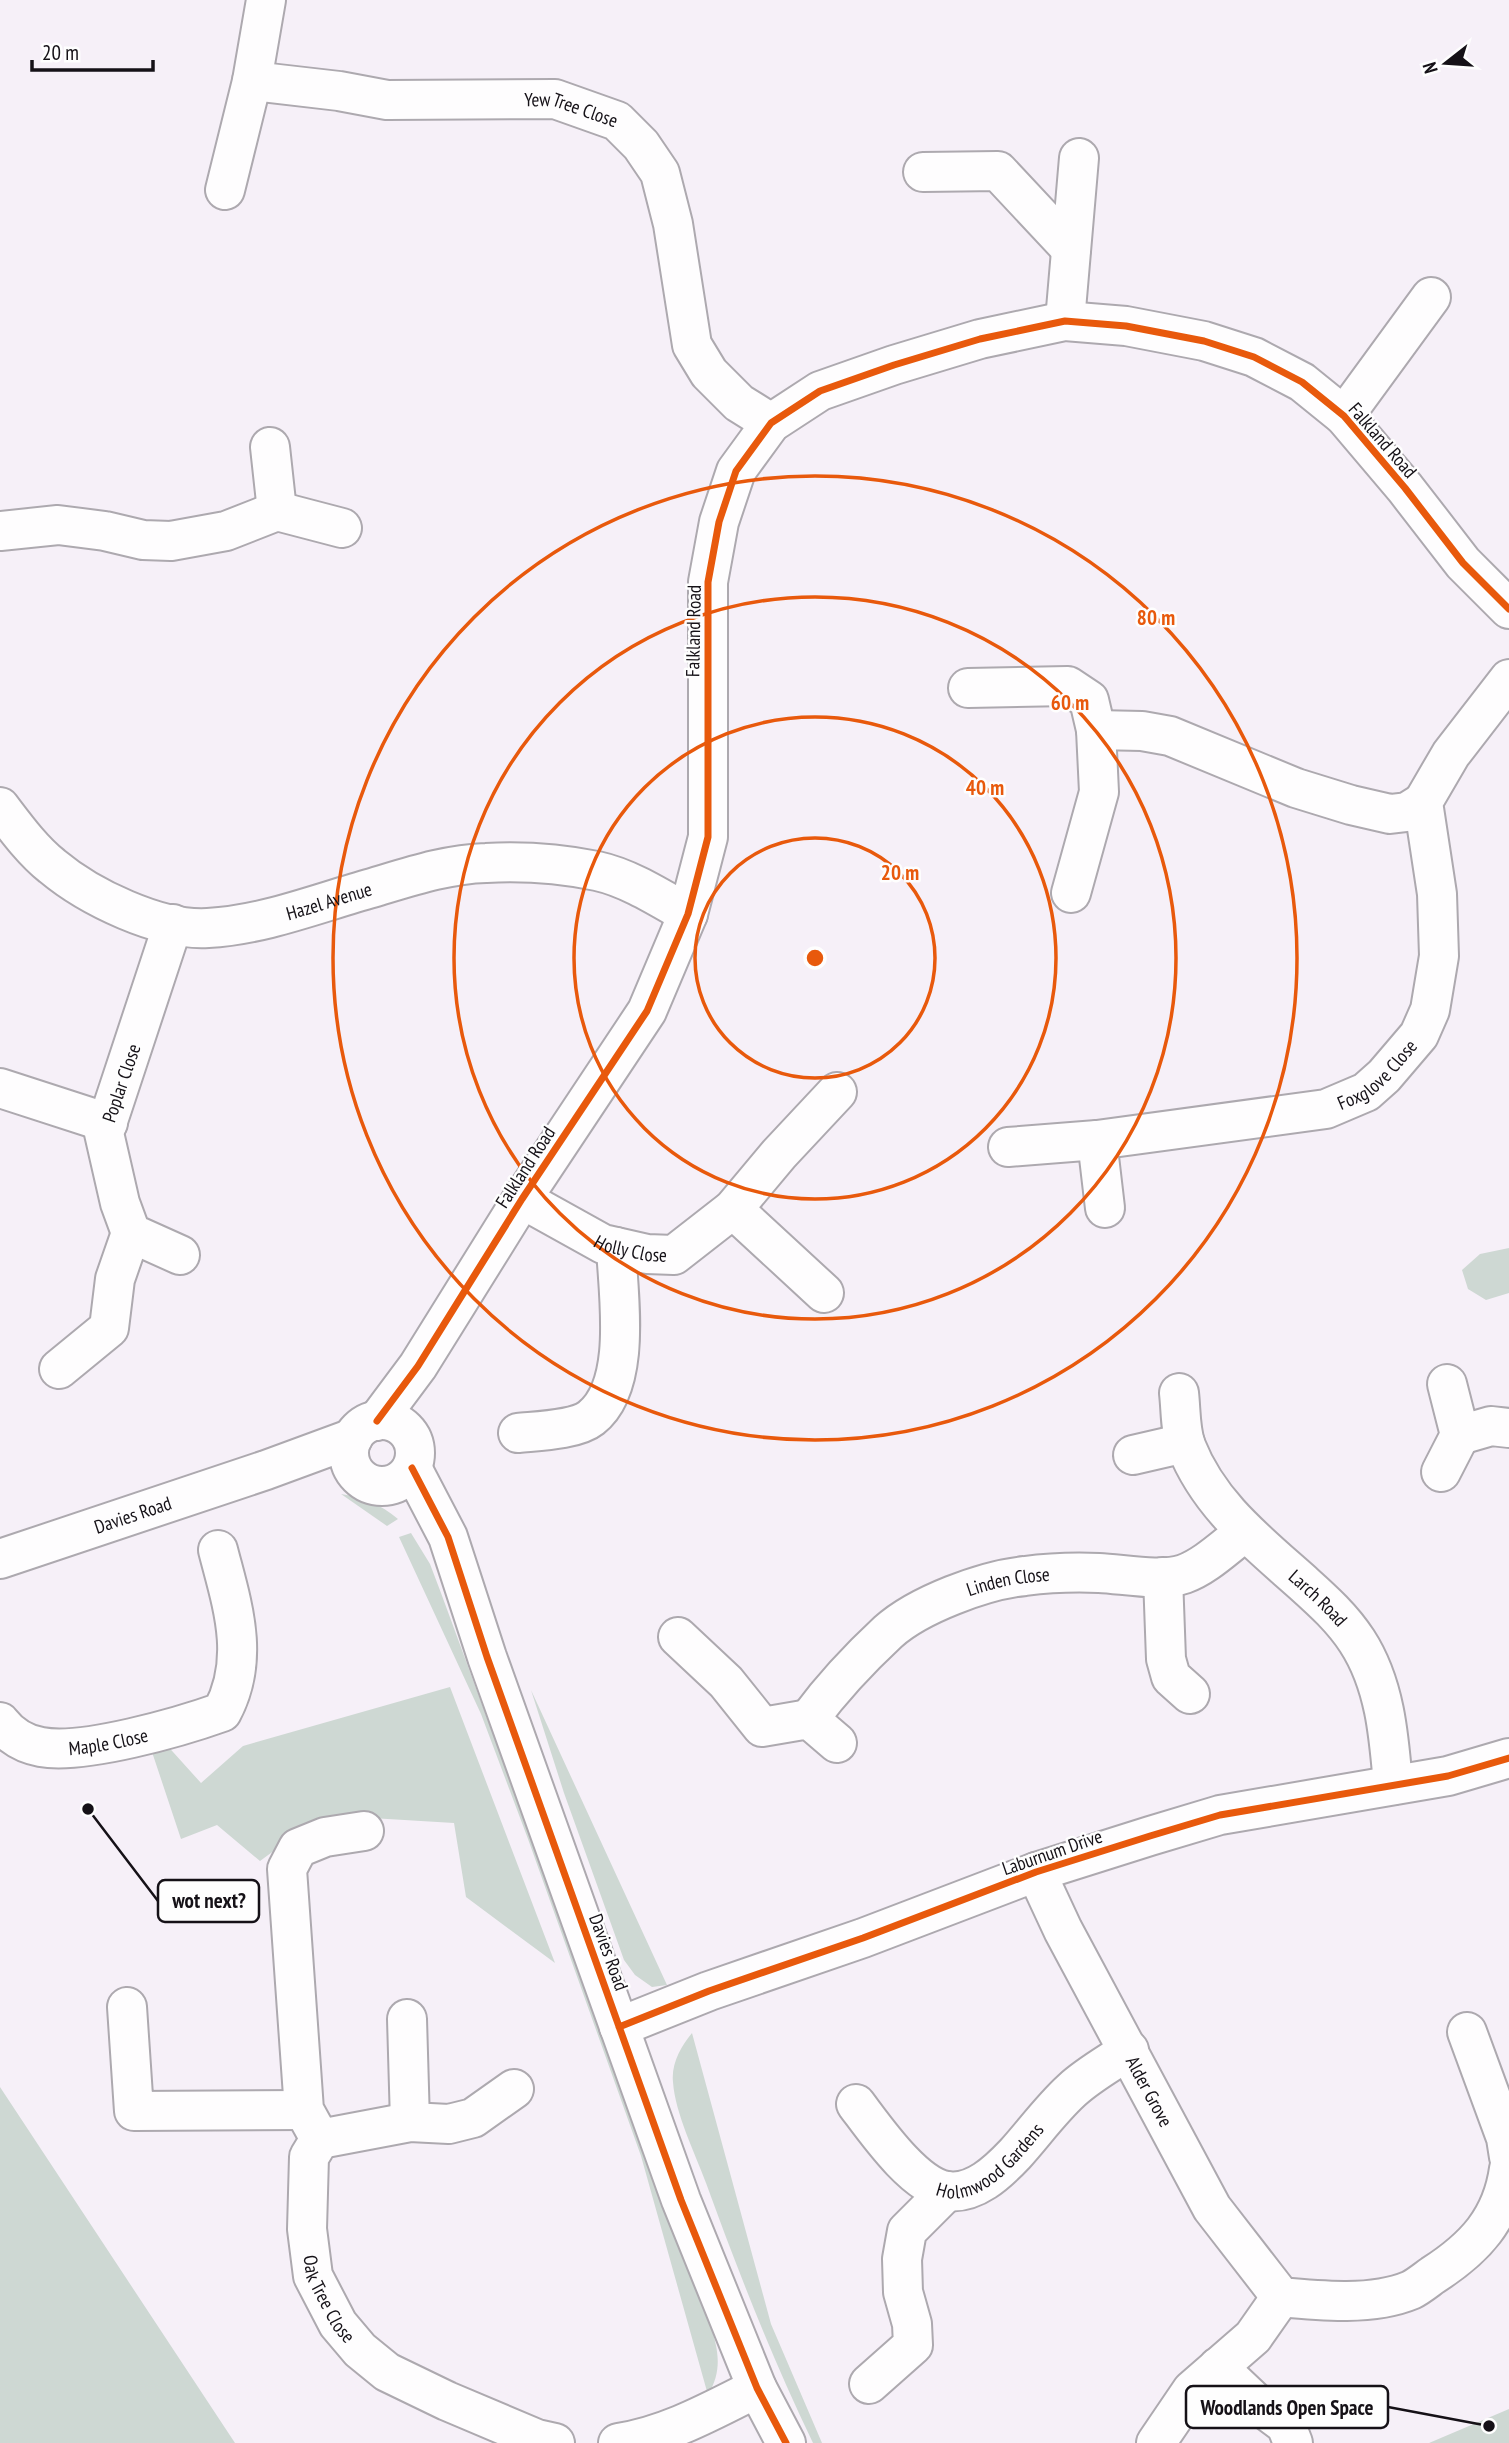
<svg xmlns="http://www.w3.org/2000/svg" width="1509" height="2443" viewBox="0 0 1509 2443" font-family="'PT Sans Narrow',sans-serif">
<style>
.green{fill:#ced8d3}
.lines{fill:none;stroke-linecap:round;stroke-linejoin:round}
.minor-casing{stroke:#ada9af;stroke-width:42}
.minor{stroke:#fefdfe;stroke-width:38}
.cycleway-casing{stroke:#fefefe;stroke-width:11}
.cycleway{stroke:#e8590c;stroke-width:7}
.ring{fill:none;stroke:#e8590c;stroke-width:3.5}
.labels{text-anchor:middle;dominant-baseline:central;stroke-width:5;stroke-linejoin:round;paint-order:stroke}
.street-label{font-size:19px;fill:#151117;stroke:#fefefe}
.centre{fill:#e8590c;stroke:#fefefe;stroke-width:3.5}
.ring-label{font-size:21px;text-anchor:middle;font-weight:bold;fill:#e8590c;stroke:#fefefe;stroke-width:5;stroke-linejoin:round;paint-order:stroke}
.leader{fill:none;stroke:#151117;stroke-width:2.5}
.callout-dot{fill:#151117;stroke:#fefefe;stroke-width:2.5}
.callout{fill:#fefefe;stroke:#151117;stroke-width:2.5}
.callout-label{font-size:21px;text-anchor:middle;font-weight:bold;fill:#151117}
</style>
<rect width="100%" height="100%" fill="#f6f0f8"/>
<path class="green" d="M 1509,1248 L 1509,1293 L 1486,1300 L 1468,1289 L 1462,1270 L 1480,1254 Z
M 341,1494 C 364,1498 380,1504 398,1519 L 387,1526 Z
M 411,1533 L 430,1564 L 441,1593 L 711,2327 C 719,2352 722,2371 708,2395 L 641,2156 L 528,1839 L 481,1714 L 399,1537 Z
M 450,1687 L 555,1963 L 466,1897 L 454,1823 L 338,1816 L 275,1850 L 260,1861 L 217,1825 L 181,1839 L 150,1746 L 164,1742 L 201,1783 L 243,1746 Z
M 531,1690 L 667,1985 L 652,1987 L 635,1975 L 624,1960 L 564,1793 Z
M 692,2033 L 771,2324 L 822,2443 L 813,2443 C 772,2358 738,2271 706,2183 C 695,2153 675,2113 673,2082 C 671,2064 681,2046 692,2033 Z
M 0,2087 L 235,2443 L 0,2443 Z
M 1509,2409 L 1509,2443 L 1429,2443 Z"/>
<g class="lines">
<g class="minor-casing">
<g id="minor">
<path id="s1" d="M 252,81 L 339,91 L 387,100 L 555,99 L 617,121 L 641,145 L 660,173 L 673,224 L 692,345 L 709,373 L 739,403 L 771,423"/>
<path d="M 923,172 L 998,171 L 1071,249"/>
<path d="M 225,190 L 252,81 L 266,0"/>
<path d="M 1065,321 L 1079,158"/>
<path d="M 1344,416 L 1431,297"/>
<path d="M 270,447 L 277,511"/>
<path d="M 0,531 L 58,525 L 105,531 L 143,540 L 171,541 L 226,531 L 277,511 L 342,528"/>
<path d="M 968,688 L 1068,686 L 1089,700 L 1096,730"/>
<path id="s2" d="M 0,807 C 16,828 32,850 52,866 C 89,897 159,931 208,928 C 264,925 318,903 372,888 C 409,877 447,864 486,863 C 521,861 562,864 597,871 C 629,878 660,898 688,914"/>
<path d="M 1071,893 L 1099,792 L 1096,730 L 1142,731 L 1170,736 L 1296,788 L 1351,805 L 1390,814 L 1407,812 L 1423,802"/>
<path d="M 173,924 L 104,1133 L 120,1203 L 131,1233 L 180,1255"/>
<path d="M 0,1088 L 108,1123"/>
<path d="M 1097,1140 L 1105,1208"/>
<path id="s3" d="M 1008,1147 L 1097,1140 L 1326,1109 L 1366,1092 L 1384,1076 L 1419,1035 L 1430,1010 L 1439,956 L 1437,894 L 1423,802 L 1451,754 L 1509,679"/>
<path id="s4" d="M 522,1199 L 603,1244 L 647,1254 L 674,1255 L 733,1209 L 779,1154 L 837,1092"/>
<path d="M 733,1209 L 824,1293"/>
<path d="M 59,1369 L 109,1328 L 115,1279 L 131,1233"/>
<path id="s5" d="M 1179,1393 C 1181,1410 1180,1430 1186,1446 C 1209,1505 1257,1542 1303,1583 C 1323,1601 1342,1618 1357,1641 C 1385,1684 1389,1736 1393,1785"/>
<circle cx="382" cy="1453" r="33"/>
<path d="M 377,1421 L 418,1366 L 522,1199 L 647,1011 L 688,914 L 708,837 L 708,582 L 719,522 L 736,471 L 771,423 L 820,391 L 894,365 L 980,339 L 1065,321 L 1126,326 L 1204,341 L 1254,357 L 1302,382 L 1344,416 L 1405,488 L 1463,563 L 1509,609"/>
<path d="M 518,1433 C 537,1431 576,1430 591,1418 C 633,1385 618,1294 616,1247"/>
<path d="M 1460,1435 L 1491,1426 L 1509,1428"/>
<path d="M 1133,1455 L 1185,1443"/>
<path d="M 412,1468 L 448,1537 L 487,1657 L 681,2200 L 757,2388 L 786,2443"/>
<path d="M 1441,1472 L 1460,1435 L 1447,1384"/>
<path id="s6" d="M 0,1559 L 266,1470 L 353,1438"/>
<path d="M 1163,1577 L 1166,1659 L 1171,1677 L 1190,1694"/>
<path d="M 678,1637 L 726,1682 L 762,1727 L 809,1719 L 837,1743"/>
<path id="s7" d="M 809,1719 C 832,1688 860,1658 888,1632 C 918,1605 984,1580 1025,1576 C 1048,1573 1075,1572 1099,1573 C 1123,1574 1161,1582 1184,1574 C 1206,1566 1226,1546 1245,1532"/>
<path id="s8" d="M 0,1722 C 10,1735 24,1744 41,1747 C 83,1755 180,1727 222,1712 C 251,1658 232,1604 218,1550"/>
<path id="s9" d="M 1036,1872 L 1063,1930 L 1212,2208 L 1281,2297 C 1321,2301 1373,2306 1411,2290 C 1419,2286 1426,2280 1433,2275 C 1475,2248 1502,2219 1509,2169"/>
<path d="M 127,2007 L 134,2111 L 304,2110"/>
<path d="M 407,2019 L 410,2122"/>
<path d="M 619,2027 L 709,1991 L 863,1938 L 1036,1872 L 1150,1836 L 1220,1815 L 1448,1776 L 1509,1758"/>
<path d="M 1467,2032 L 1506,2138 L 1509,2157"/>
<path id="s10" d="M 514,2089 L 473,2118 L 449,2124 L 410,2122 L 320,2139 L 309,2157 L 307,2229 L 313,2276 L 338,2324 L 360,2350 L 387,2372 L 447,2401 L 537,2439 L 555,2443"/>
<path id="s11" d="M 856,2104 C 875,2129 914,2186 947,2191 C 974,2195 998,2172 1015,2154 C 1034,2133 1051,2109 1072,2090 C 1088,2075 1110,2063 1129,2050"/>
<path d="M 320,2139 L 304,2110 L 287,1869 L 298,1848 L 325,1837 L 364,1831"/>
<path d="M 1218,2367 L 1255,2402 L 1286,2425 L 1293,2443"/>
<path d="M 869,2384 L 913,2345 L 912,2324 L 903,2292 L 902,2259 L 907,2231 L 947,2191"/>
<path d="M 618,2443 C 667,2436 713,2410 757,2388"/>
<path d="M 1156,2443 L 1192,2390 L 1253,2337 L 1281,2297"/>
</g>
</g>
<use href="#minor" class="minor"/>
<g class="cycleway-casing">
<path id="cycleway" d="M 377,1421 L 418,1366 L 522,1199 L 647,1011 L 688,914 L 708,837 L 708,582 L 719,522 L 736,471 L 771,423 L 820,391 L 894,365 L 980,339 L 1065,321 L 1126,326 L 1204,341 L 1254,357 L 1302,382 L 1344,416 L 1405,488 L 1463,563 L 1509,609
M 412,1468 L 448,1537 L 487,1657 L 681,2200 L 757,2388 L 786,2443
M 619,2027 L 709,1991 L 863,1938 L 1036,1872 L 1150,1836 L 1220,1815 L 1448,1776 L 1509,1758"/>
</g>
<use href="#cycleway" class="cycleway"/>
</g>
<g class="ring">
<circle cx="815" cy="958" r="120"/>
<circle cx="815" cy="958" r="241"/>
<circle cx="815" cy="958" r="361"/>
<circle cx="815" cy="958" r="482"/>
</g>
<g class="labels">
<g class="street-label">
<text stroke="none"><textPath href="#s1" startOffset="322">Yew Tree Close</textPath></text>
<text transform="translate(1383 440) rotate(49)">Falkland Road</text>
<text transform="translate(693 631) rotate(-89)">Falkland Road</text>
<text stroke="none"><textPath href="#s2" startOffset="374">Hazel Avenue</textPath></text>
<text stroke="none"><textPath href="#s3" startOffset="383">Foxglove Close</textPath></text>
<text transform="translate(121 1083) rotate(-71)">Poplar Close</text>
<text transform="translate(525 1167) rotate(-57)">Falkland Road</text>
<text stroke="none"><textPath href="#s4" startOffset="121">Holly Close</textPath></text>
<text stroke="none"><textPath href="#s6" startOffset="140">Davies Road</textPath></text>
<text stroke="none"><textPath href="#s7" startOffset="250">Linden Close</textPath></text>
<text stroke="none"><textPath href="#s5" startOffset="257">Larch Road</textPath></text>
<text stroke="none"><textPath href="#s8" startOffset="117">Maple Close</textPath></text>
<text transform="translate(1052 1852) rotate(-19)">Laburnum Drive</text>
<text transform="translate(609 1952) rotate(70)">Davies Road</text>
<text stroke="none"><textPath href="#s9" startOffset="247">Alder Grove</textPath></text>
<text stroke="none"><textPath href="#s11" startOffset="182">Holmwood Gardens</textPath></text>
<text stroke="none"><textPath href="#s10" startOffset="373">Oak Tree Close</textPath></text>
</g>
</g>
<circle cx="815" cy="958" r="10" class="centre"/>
<g class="ring-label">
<text x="1156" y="625">80 m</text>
<text x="1070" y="710">60 m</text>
<text x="985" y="795">40 m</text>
<text x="900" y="880">20 m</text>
</g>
<path class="leader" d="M88 1809L158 1901M1489 2426L1388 2407"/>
<g class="callout-dot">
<circle cx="88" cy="1809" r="7"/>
<circle cx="1489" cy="2426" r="7"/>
</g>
<g class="callout">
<rect x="158" y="1880" width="101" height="42" rx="7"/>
<rect x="1186" y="2386" width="202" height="42" rx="7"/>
</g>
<g class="callout-label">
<text x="209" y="1908">wot next?</text>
<text x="1287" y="2415">Woodlands Open Space</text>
</g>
<g transform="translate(1446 63) rotate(253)" stroke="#fefefe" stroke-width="5" paint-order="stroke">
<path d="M0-5L12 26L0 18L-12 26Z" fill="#151117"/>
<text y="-10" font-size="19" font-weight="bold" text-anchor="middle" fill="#151117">N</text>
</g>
<path d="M32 60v10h121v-10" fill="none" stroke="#151117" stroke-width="3.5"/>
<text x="42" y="60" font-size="21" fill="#151117" stroke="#fefefe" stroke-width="5" paint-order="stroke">20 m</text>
</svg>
